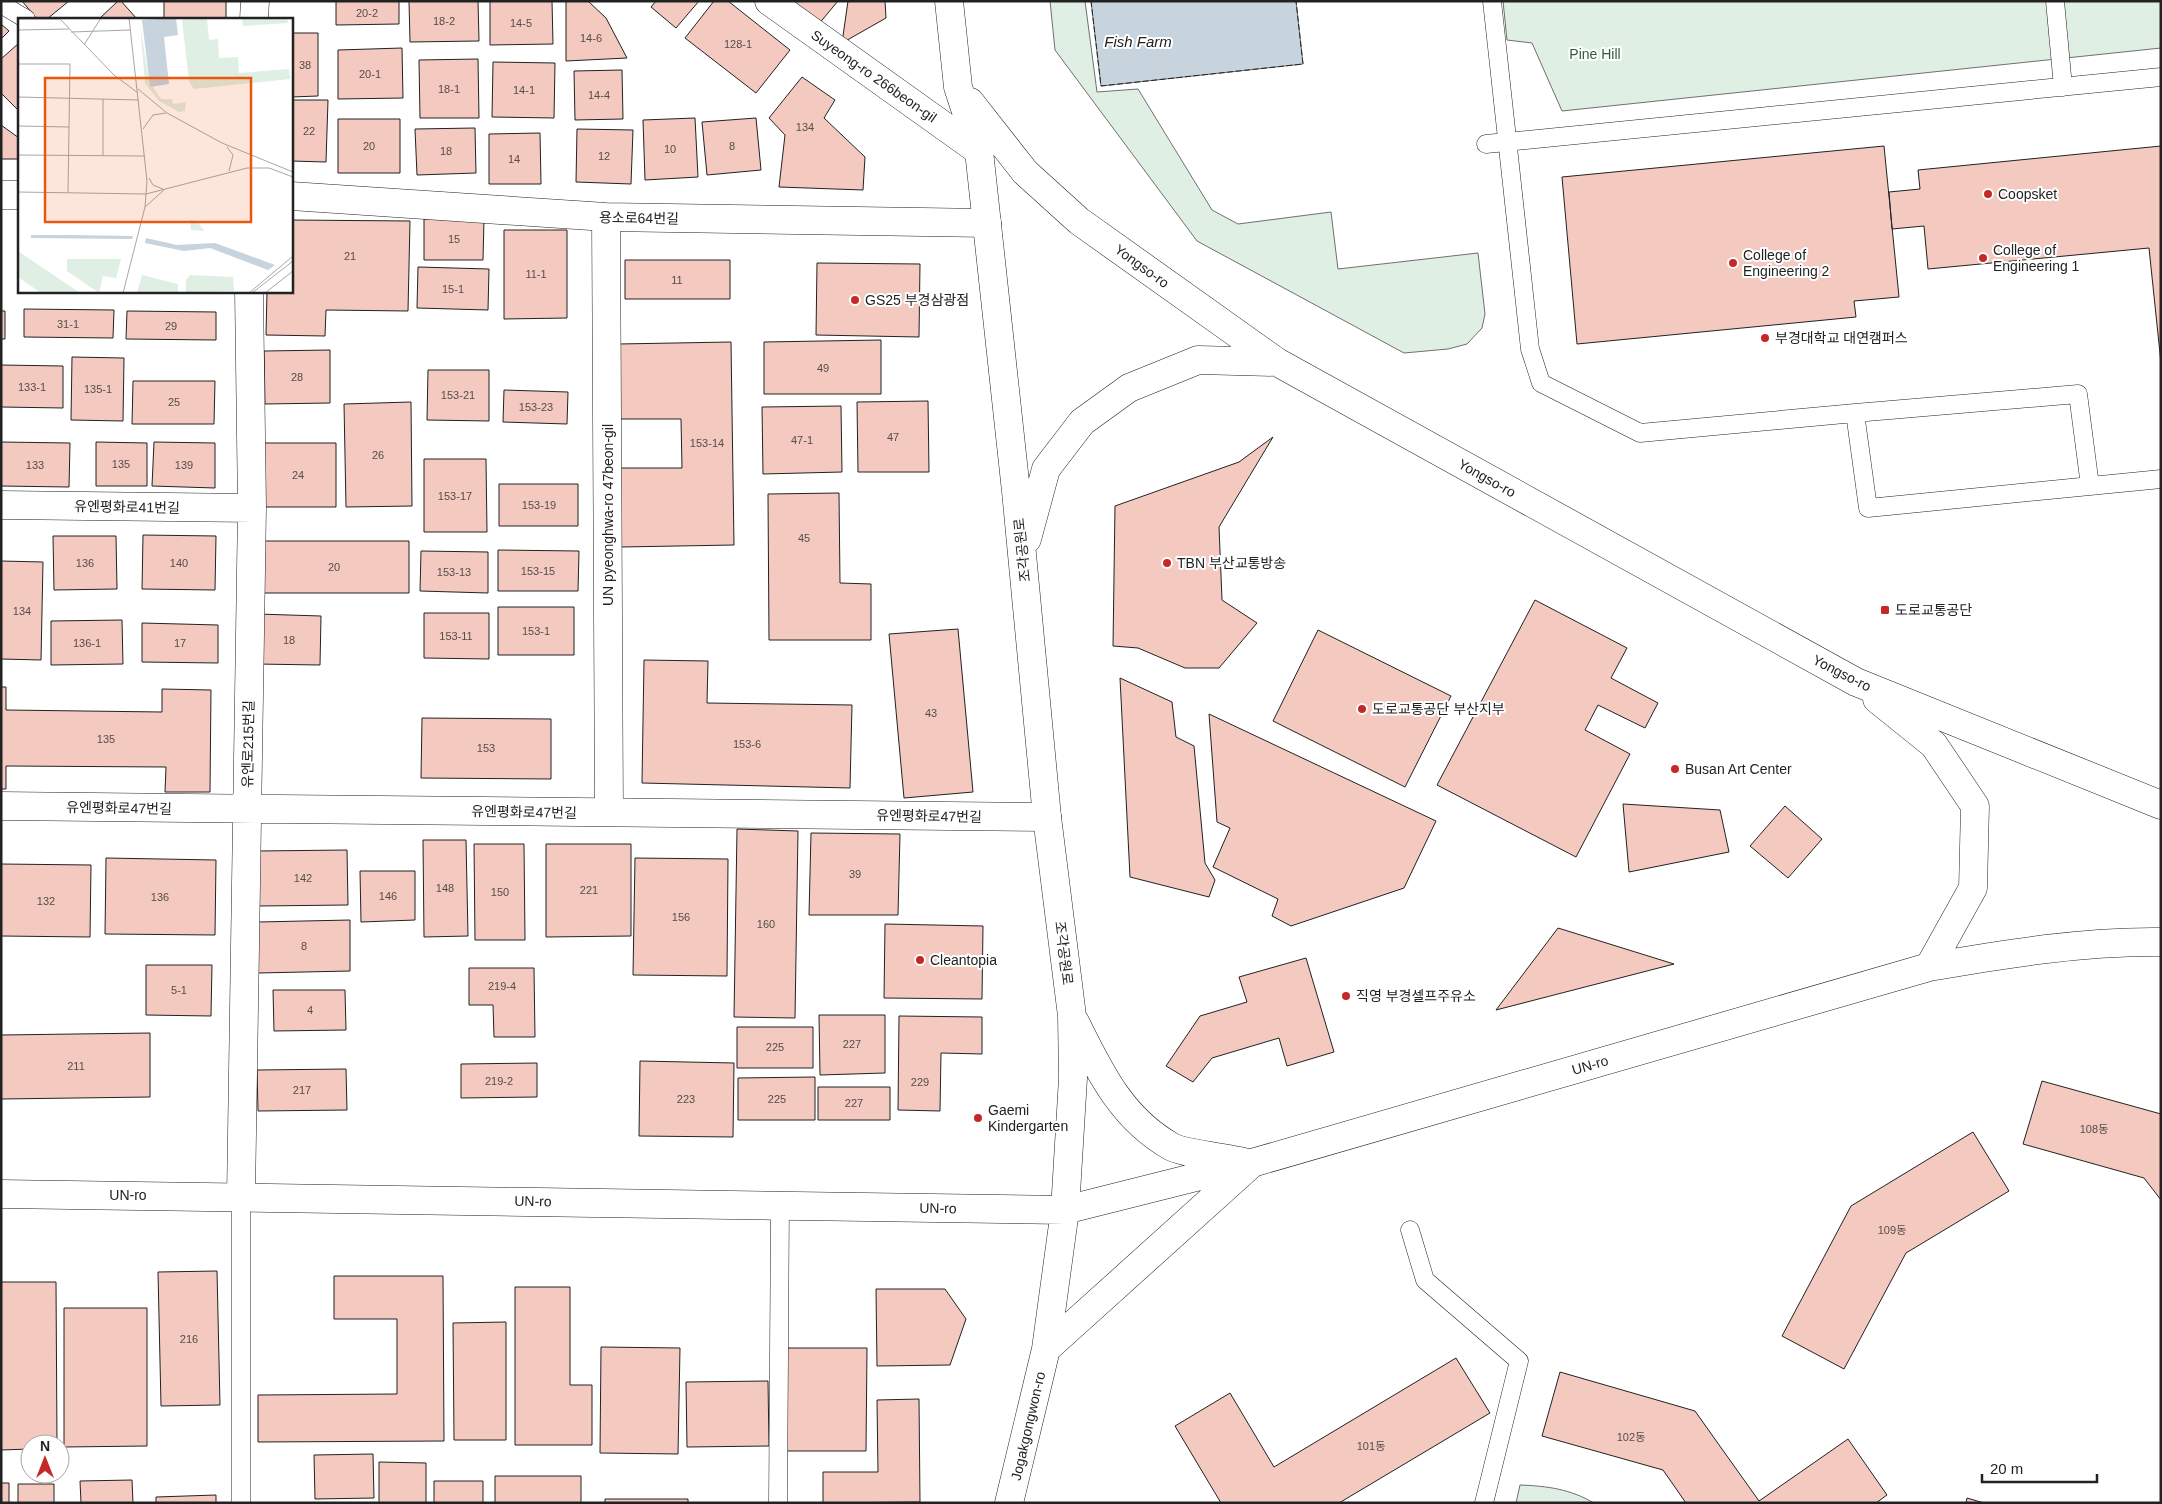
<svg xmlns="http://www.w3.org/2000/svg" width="2162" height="1504" viewBox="0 0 2162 1504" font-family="Arial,'Noto Sans KR',sans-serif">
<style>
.green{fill:#e0efe3;stroke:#6f6f6f}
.water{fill:#c7d3dd;stroke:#6f6f6f}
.building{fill:#f3c9c0;stroke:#222}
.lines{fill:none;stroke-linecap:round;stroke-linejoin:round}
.lane-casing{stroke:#222;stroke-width:19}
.street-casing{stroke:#222;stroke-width:29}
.secondary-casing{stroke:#222;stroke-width:29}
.lane{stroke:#fff;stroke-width:18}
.street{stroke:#fff;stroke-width:28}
.secondary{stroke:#fff;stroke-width:28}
.fence{stroke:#222;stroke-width:1;stroke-dasharray:6 2.5;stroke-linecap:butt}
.poi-dot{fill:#c62828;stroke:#fff;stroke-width:2}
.labels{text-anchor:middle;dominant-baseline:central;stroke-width:4;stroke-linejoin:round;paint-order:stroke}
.number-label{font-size:11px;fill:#564c4a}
.park-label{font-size:14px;fill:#2f5e38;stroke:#fff}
.street-label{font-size:14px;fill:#222;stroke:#fff}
.poi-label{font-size:14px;fill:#222;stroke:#fff;text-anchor:start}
.water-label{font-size:15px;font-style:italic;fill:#222;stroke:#fff}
.inset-road{fill:none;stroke:#a7a7a7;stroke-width:1}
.view{fill:#e8590c;fill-opacity:0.15;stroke:#e8590c;stroke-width:2.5}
.inset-edge{fill:none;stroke:#222;stroke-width:2.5}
</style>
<rect width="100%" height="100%" fill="#fff"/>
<path class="green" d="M 1050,1 L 1085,1 L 1097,92 L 1138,89 L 1212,210 L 1238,224 L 1331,212 L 1338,269 L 1478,253 L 1485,314 L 1482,328 L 1467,344 L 1448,349 L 1404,353 L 1197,241 L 1055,50 Z
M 1503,1 L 2161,1 L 2161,48 L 1562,111 L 1532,43 L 1507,40 Z
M 1520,1485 C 1547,1486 1570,1489 1594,1503 L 1516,1503 Z"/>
<path class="water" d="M 1091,1 L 1296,1 L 1303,64 L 1101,86 Z"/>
<path class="building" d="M 22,1 L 69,1 L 47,19 L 37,19 Z
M 118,1 L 121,1 L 137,19 L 99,19 Z
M 164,1 L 226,1 L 226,19 L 164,18 Z
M 336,1 L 399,1 L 399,24 L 336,25 Z
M 409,1 L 478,1 L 479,41 L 410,42 Z
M 490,1 L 552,1 L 553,44 L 490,45 Z
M 566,1 L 588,1 L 606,18 L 627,58 L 566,61 Z
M 656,1 L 699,1 L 676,28 L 651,7 Z
M 714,1 L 728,1 L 790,50 L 756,93 L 685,38 Z
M 789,1 L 838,1 L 818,25 Z
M 848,1 L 885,1 L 886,18 L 842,43 Z
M 1,24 L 9,31 L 1,39 Z
M 291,33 L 318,33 L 318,96 L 291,97 Z
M 19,43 L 19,111 L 1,93 L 1,59 Z
M 402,48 L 403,98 L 338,99 L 338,50 Z
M 478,59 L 479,118 L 420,118 L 419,60 Z
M 493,62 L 555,63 L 554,118 L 492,117 Z
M 622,70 L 623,119 L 575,120 L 574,71 Z
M 802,77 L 835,100 L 824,118 L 865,157 L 863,190 L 779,187 L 785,135 L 769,118 Z
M 291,100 L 328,100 L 326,162 L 291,161 Z
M 695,118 L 698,177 L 645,180 L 643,120 Z
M 756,118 L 761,170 L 707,175 L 702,122 Z
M 338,119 L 400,119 L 400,173 L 338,173 Z
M 1,125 L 19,138 L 18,159 L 1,159 Z
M 475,128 L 476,173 L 417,175 L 415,129 Z
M 577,129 L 633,130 L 631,184 L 576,182 Z
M 540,133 L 541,184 L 489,184 L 489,134 Z
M 1884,146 L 1899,297 L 1854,301 L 1856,317 L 1577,344 L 1562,177 Z
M 2161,146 L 2161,363 L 2149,248 L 1928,269 L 1924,226 L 1892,229 L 1889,192 L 1920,189 L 1918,170 Z
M 424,219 L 484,219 L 483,260 L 424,260 Z
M 291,220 L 410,221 L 408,311 L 326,310 L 325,336 L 266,335 L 267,291 L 291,291 Z
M 504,230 L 567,230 L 567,318 L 504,319 Z
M 625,260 L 730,260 L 730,299 L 625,299 Z
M 817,263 L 920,264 L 919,337 L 816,335 Z
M 418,267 L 489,269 L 488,310 L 417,308 Z
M 24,309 L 114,310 L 113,338 L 24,337 Z
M 1,311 L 5,311 L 5,339 L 1,339 Z
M 127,311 L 216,312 L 216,340 L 126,339 Z
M 881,340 L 881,394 L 764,394 L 764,342 Z
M 731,342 L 734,545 L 621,547 L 620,468 L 682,468 L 681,419 L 619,419 L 618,344 Z
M 330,350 L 330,403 L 265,404 L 264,351 Z
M 72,357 L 124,358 L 123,421 L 71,420 Z
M 1,365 L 63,366 L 63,408 L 1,407 Z
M 428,370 L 489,370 L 489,421 L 427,420 Z
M 133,381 L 215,381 L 214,424 L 132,424 Z
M 504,390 L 568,392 L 567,424 L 503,422 Z
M 928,401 L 929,472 L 858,472 L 857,402 Z
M 411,402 L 412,506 L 346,507 L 344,404 Z
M 841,406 L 842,472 L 763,474 L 762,407 Z
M 1273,437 L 1219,527 L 1222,600 L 1257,623 L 1219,668 L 1185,668 L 1138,648 L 1113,646 L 1115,506 L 1239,462 Z
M 1,442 L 70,443 L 69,487 L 1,486 Z
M 96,442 L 147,443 L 147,486 L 96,486 Z
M 154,442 L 215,443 L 215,488 L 152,486 Z
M 260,443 L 336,443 L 336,507 L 260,507 Z
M 424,459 L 486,459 L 487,532 L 424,532 Z
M 499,484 L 578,484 L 578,526 L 499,526 Z
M 839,493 L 840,583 L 871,584 L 871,640 L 769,640 L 768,494 Z
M 143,535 L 216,536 L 215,590 L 142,589 Z
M 53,536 L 116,536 L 117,589 L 54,590 Z
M 260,541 L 409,541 L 409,593 L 260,593 Z
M 498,550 L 579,551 L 578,591 L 498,591 Z
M 421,551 L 488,552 L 488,593 L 420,591 Z
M 1,561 L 43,562 L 41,660 L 1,659 Z
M 1535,600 L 1627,648 L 1611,678 L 1658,703 L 1645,728 L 1598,705 L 1585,730 L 1630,754 L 1576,857 L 1437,785 Z
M 498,607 L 574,607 L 574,655 L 498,655 Z
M 424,613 L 489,613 L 489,659 L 424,658 Z
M 257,614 L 321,616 L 320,665 L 256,664 Z
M 122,620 L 123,664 L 51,665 L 51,621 Z
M 142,623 L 218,625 L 218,663 L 142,662 Z
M 958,629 L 973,792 L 904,798 L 889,634 Z
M 1318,630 L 1451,696 L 1405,787 L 1273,721 Z
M 644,660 L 708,661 L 707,703 L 852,705 L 850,788 L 642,783 Z
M 1120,678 L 1172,702 L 1176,737 L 1194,746 L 1205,863 L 1215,880 L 1209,897 L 1130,877 Z
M 1,687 L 6,687 L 6,710 L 162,712 L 162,689 L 211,690 L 210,792 L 165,792 L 166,767 L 6,766 L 6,789 L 1,789 Z
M 1209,714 L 1436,821 L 1404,888 L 1291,926 L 1272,916 L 1278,899 L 1213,867 L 1230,828 L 1217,822 Z
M 422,718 L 551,719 L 551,779 L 421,778 Z
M 1623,804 L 1720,810 L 1729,852 L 1629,872 Z
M 1785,806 L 1822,839 L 1788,878 L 1750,846 Z
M 737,829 L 798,831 L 795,1018 L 734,1017 Z
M 811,833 L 900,834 L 898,915 L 809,915 Z
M 423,840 L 466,840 L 468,936 L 424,937 Z
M 474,844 L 524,844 L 525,940 L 475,940 Z
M 546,844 L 631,844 L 631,936 L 546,937 Z
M 347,850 L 348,905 L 259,906 L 258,851 Z
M 106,858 L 216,860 L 215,935 L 105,934 Z
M 635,858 L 728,859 L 727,976 L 633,975 Z
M 1,864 L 91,865 L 90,937 L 1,936 Z
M 360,871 L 415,871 L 415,920 L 361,922 Z
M 350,920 L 350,971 L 258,973 L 258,922 Z
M 885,924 L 983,926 L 982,999 L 884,998 Z
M 1558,928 L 1674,964 L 1496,1010 Z
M 1306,958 L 1334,1052 L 1287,1066 L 1279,1038 L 1212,1058 L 1193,1082 L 1166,1066 L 1200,1016 L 1247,1002 L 1239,977 Z
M 146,965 L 212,965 L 211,1016 L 146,1015 Z
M 469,968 L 534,968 L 535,1037 L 494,1037 L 493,1005 L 469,1005 Z
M 273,990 L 345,990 L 346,1030 L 274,1031 Z
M 819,1015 L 885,1015 L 885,1073 L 820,1075 Z
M 899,1016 L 982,1017 L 982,1054 L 941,1053 L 940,1111 L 898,1110 Z
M 737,1027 L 813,1027 L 813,1068 L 737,1068 Z
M 150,1033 L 150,1097 L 1,1099 L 1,1035 Z
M 640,1061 L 734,1063 L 733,1137 L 639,1136 Z
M 537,1063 L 537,1097 L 461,1098 L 461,1064 Z
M 346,1069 L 347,1110 L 258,1111 L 257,1070 Z
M 815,1077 L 815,1120 L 738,1120 L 738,1078 Z
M 2042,1081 L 2161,1114 L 2161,1200 L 2144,1178 L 2023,1144 Z
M 818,1087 L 890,1087 L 890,1120 L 818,1120 Z
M 1973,1132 L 2009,1191 L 1906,1253 L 1844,1369 L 1782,1336 L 1851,1206 Z
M 217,1271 L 220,1405 L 161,1406 L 158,1272 Z
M 334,1276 L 443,1276 L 444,1441 L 258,1442 L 258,1395 L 397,1394 L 397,1319 L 334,1319 Z
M 1,1282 L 56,1282 L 57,1444 L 30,1444 L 30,1449 L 1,1450 Z
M 515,1287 L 570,1287 L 570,1385 L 592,1385 L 592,1445 L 515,1445 Z
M 876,1289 L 945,1289 L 966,1319 L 950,1365 L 877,1366 Z
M 64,1308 L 147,1308 L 147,1446 L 64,1447 Z
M 506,1322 L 506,1440 L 454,1440 L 453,1323 Z
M 601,1347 L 680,1348 L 678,1454 L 600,1453 Z
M 774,1348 L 867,1348 L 866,1451 L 774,1451 Z
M 1456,1358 L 1490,1413 L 1339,1503 L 1221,1503 L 1175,1426 L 1230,1393 L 1274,1467 Z
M 1560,1372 L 1695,1411 L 1759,1501 L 1848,1439 L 1887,1495 L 1876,1503 L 1686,1503 L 1663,1470 L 1542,1436 Z
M 768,1381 L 769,1446 L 687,1447 L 686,1382 Z
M 919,1399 L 920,1502 L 823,1503 L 823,1472 L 878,1472 L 877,1400 Z
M 373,1454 L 374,1498 L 315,1499 L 314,1455 Z
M 379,1462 L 426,1463 L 426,1503 L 379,1503 Z
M 495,1476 L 581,1476 L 581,1503 L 495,1503 Z
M 132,1480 L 133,1503 L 81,1503 L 80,1481 Z
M 434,1481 L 483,1481 L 483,1503 L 434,1503 Z
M 1,1483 L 9,1483 L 9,1503 L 1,1503 Z
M 18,1484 L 54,1484 L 54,1503 L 18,1503 Z
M 216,1495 L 216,1503 L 156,1503 L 156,1497 Z
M 1967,1498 L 1984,1503 L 1966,1503 Z
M 605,1499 L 688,1499 L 688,1503 L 605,1503 Z"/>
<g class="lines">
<g class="lane-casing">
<path id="lane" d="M 1492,1 L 1530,349 L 1541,383 L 1640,433 L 1855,413 L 1868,508 L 2161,479
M 2055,1 L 2063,87
M 1,4 L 26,19
M 1486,144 L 2161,77
M 1855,413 L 2078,394 L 2090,486
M 1410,1230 L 1425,1280 L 1519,1361 L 1484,1503
M 241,1503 L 241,1196
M 778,1503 L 780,1205"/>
</g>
<g class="street-casing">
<path id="street" d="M 769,1 L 979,151
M 254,19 L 255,1
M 1,195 L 19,195
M 291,196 L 606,217 L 987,223
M 606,217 L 609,812
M 1,505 L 252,508
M 1,806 L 1047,817
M 241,1196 L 252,508 L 249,291"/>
</g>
<g class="secondary-casing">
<path id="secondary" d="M 949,1 L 958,87 L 979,151 L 1016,491 L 1047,817 L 1072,1016 L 1073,1078 L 1065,1210 L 1046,1349 L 1009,1503
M 970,102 L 1025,172 L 1079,221 L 1277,362 L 1856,682 L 2161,805
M 1027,539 L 1046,469 L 1082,422 L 1129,388 L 1198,360 L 1277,362
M 1877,699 L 1934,745 L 1975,806 L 1973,888 L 1929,967
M 1075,1022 C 1100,1072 1121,1118 1172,1147 C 1183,1153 1228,1158 1244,1162
M 1,1194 L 1065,1210 L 1252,1163 L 1929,967 C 2005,954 2083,941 2161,942
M 1046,1349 L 1249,1166"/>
</g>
<use href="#lane" class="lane"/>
<use href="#street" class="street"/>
<use href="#secondary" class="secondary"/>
<path class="fence" d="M 1091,1 L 1101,86 L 1303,64 L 1296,1"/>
</g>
<g class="poi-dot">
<circle cx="1988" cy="194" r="5"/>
<circle cx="1983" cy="258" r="5"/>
<circle cx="1733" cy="263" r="5"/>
<circle cx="855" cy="300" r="5"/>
<circle cx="1765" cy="338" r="5"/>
<circle cx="1167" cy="563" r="5"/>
<rect x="1880" y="605" width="10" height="10" rx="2.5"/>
<circle cx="1362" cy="709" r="5"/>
<circle cx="1675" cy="769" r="5"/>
<circle cx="920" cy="960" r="5"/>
<circle cx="1346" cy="996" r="5"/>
<circle cx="978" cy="1118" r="5"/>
</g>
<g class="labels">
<g class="number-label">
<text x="367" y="13">20-2</text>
<text x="444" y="21">18-2</text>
<text x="521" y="23">14-5</text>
<text x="591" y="38">14-6</text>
<text x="738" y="44">128-1</text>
<text x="305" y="65">38</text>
<text x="370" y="74">20-1</text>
<text x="449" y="89">18-1</text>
<text x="524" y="90">14-1</text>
<text x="599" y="95">14-4</text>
<text x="805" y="127">134</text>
<text x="309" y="131">22</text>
<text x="369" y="146">20</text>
<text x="732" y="146">8</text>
<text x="670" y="149">10</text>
<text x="446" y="151">18</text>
<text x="604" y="156">12</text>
<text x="514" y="159">14</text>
<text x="454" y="239">15</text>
<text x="350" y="256">21</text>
<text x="536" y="274">11-1</text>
<text x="677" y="280">11</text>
<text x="453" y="289">15-1</text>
<text x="68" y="324">31-1</text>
<text x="171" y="326">29</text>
<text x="823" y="368">49</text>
<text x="297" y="377">28</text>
<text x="32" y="387">133-1</text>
<text x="98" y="389">135-1</text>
<text x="458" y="395">153-21</text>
<text x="174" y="402">25</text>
<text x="536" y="407">153-23</text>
<text x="893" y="437">47</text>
<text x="802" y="440">47-1</text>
<text x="707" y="443">153-14</text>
<text x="378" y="455">26</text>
<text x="121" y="464">135</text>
<text x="35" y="465">133</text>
<text x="184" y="465">139</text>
<text x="298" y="475">24</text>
<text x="455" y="496">153-17</text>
<text x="539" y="505">153-19</text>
<text x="804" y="538">45</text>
<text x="85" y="563">136</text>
<text x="179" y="563">140</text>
<text x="334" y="567">20</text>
<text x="538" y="571">153-15</text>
<text x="454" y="572">153-13</text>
<text x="22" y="611">134</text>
<text x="536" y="631">153-1</text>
<text x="456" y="636">153-11</text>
<text x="289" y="640">18</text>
<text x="87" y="643">136-1</text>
<text x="180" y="643">17</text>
<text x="931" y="713">43</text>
<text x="106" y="739">135</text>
<text x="747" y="744">153-6</text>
<text x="486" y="748">153</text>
<text x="855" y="874">39</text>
<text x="303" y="878">142</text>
<text x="445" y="888">148</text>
<text x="589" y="890">221</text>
<text x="500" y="892">150</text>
<text x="388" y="896">146</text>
<text x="160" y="897">136</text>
<text x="46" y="901">132</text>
<text x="681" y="917">156</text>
<text x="766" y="924">160</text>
<text x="304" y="946">8</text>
<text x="502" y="986">219-4</text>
<text x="179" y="990">5-1</text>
<text x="310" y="1010">4</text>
<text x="852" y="1044">227</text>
<text x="775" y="1047">225</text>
<text x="76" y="1066">211</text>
<text x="499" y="1081">219-2</text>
<text x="920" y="1082">229</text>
<text x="302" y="1090">217</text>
<text x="686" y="1099">223</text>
<text x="777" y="1099">225</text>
<text x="854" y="1103">227</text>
<text x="2094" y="1129">108동</text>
<text x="1892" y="1230">109동</text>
<text x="189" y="1339">216</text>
<text x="1631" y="1437">102동</text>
<text x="1371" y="1446">101동</text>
</g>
<g class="park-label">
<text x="1595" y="54">Pine Hill</text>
</g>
<g class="street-label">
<text transform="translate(874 76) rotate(35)">Suyeong-ro 266beon-gil</text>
<text transform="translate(639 218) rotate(1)">용소로64번길</text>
<text transform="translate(1142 266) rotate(36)">Yongso-ro</text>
<text transform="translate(1487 478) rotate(29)">Yongso-ro</text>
<text transform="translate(127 507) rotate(1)">유엔평화로41번길</text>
<text transform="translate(608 515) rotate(-90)">UN pyeonghwa-ro 47beon-gil</text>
<text transform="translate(1022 550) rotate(-96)">조각공원로</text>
<text transform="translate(1842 673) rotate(27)">Yongso-ro</text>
<text transform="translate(248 744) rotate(-89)">유엔로215번길</text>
<text transform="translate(119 808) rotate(1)">유엔평화로47번길</text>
<text transform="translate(524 812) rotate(1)">유엔평화로47번길</text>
<text transform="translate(929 816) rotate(1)">유엔평화로47번길</text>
<text transform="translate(1064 953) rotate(83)">조각공원로</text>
<text transform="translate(1590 1065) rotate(-16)">UN-ro</text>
<text x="128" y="1195">UN-ro</text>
<text transform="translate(533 1201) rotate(1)">UN-ro</text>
<text transform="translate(938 1208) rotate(1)">UN-ro</text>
<text transform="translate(1028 1426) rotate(-77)">Jogakgongwon-ro</text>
</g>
<g class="poi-label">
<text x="1998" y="194">Coopsket</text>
<text x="1993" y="250">College of<tspan x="1993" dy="16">Engineering 1</tspan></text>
<text x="1743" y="255">College of<tspan x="1743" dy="16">Engineering 2</tspan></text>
<text x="865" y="300">GS25 부경삼광점</text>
<text x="1775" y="338">부경대학교 대연캠퍼스</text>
<text x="1177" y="563">TBN 부산교통방송</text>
<text x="1895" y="610">도로교통공단</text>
<text x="1372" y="709">도로교통공단 부산지부</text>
<text x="1685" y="769">Busan Art Center</text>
<text x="930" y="960">Cleantopia</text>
<text x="1356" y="996">직영 부경셀프주유소</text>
<text x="988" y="1110">Gaemi<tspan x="988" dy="16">Kindergarten</tspan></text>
</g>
<g class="water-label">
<text x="1138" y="41">Fish Farm</text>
</g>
</g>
<g transform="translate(18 18)">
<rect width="275" height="275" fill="#fff"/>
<path d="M 189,0 L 191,22 L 200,21 L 201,40 L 220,39 L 221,55 L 271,51 L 272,61 L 176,71 L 171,64 L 164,2 ZM 224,0 L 269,0 L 270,5 L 225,8 ZM 122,6 L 132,69 L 135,69 L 143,81 L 154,81 L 155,86 L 168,84 L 167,93 L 161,94 L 141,83 L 127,65 ZM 172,202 L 180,204 L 186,213 L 173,212 ZM 0,233 L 62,275 L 23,275 L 0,259 ZM 49,241 L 103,241 L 98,260 L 85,258 L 81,275 L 49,253 ZM 124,257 L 160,266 L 160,275 L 119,275 ZM 172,257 L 215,259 L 216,273 L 168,275 L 168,262 Z" fill="#e0efe3"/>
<path d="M 158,0 L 160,17 L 146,19 L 151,66 L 132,69 L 124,2 ZM 13,217 L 50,217 L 115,218 L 114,221 L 13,220 ZM 128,220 L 159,227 L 197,225 L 257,247 L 250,252 L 192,230 L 166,233 L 127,225 Z" fill="#c7d3dd"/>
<path class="inset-road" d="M 41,0 L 96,57 L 120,75M 0,1 L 41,1M 0,12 L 51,11M 53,14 L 112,12M 66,27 L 83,0M 0,46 L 52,46 L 50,174M 120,71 L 149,95 L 204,125 L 275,154M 0,79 L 121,82M 85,81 L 85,138M 0,108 L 51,109M 125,111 L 135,97 L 148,95M 209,129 L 215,137 L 211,153M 0,137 L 127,138M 131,160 L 135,167 L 145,171M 0,174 L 128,176 L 229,150 L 251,150 L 275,159M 127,189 L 146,172M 105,275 L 127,189 L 129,163 L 111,0M 231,275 L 275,238M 234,275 L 275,243M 247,275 L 275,253"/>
<path class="view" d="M 27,60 L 233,60 L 233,204 L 27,204 Z"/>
<rect width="275" height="275" class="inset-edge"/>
</g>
<rect width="2162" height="1504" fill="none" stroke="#222222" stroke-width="5"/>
<g transform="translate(45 1459)"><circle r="24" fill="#ffffff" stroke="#a7a7a7"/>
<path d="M0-4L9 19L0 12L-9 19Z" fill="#c62828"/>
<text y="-8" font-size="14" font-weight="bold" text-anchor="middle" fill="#222222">N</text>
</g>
<path d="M1982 1474v8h115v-8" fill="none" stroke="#222222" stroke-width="2.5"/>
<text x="1990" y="1474" font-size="15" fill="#222222" stroke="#ffffff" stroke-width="4" paint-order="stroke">20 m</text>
</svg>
